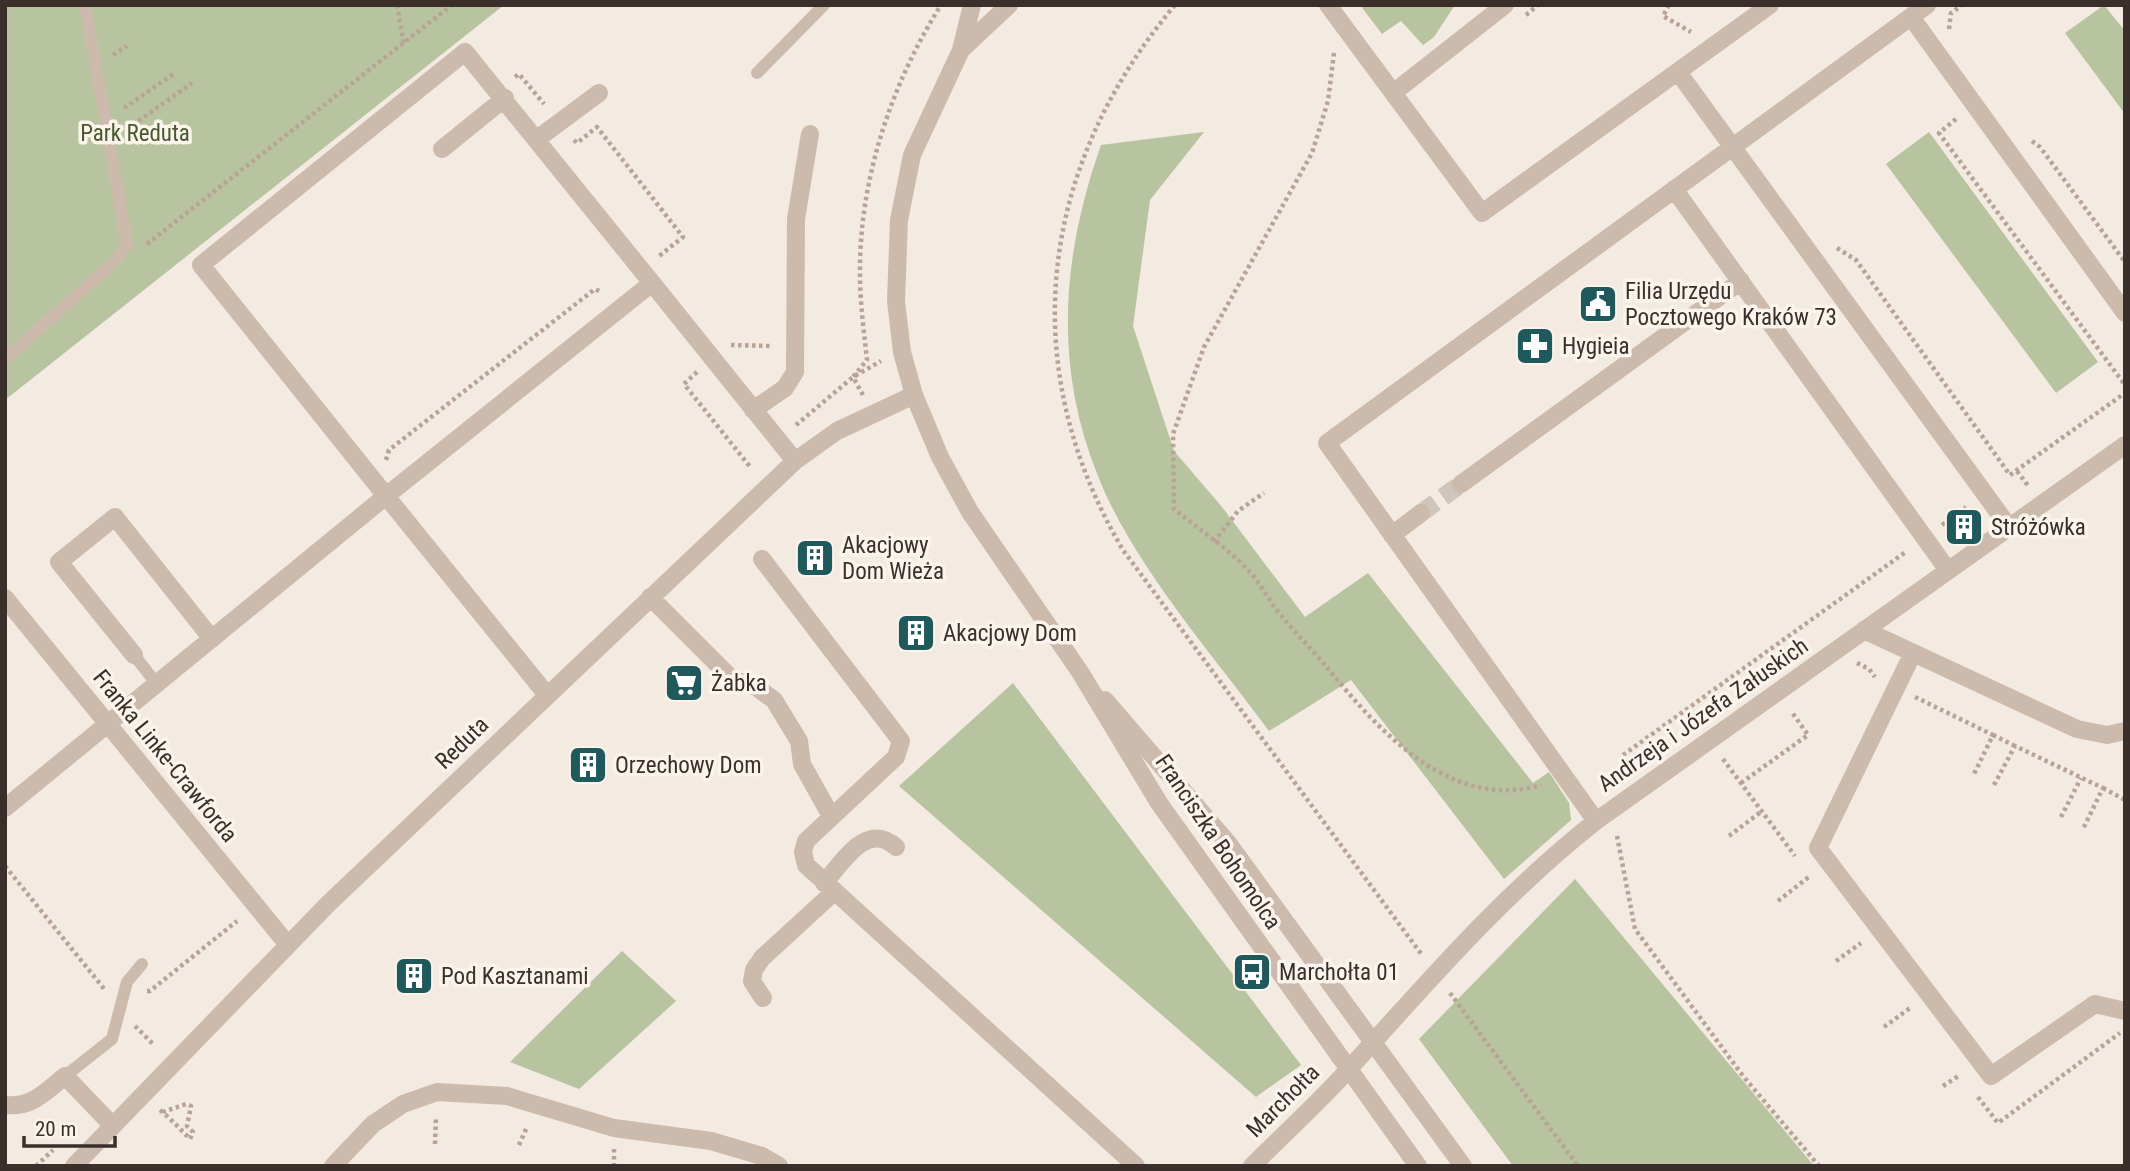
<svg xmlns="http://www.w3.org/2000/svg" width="2130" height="1171" viewBox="0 0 2130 1171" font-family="'Roboto Condensed',sans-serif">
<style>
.green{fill:#b8c3a0}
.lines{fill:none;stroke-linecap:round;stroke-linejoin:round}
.minor-tunnel{stroke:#cec5bd;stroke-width:18;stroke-dasharray:18 9;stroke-linecap:butt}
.path{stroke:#b8a496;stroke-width:4.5;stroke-dasharray:3.5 3.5;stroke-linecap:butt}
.service{stroke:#ccbaac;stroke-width:12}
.minor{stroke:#ccbaac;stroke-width:18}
.tertiary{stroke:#ccbaac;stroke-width:18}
.labels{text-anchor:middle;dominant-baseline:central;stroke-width:7;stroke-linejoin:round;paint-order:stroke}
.park-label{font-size:23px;fill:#4a582e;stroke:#faf4ed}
.poi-label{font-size:23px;fill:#3a2f2b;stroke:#faf4ed;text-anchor:start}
.street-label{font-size:23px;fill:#3a2f2b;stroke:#faf4ed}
</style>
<rect width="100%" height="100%" fill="#f3eae1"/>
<path class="green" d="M 5,5 L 504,5 L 5,400 Z
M 1360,5 L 1455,5 L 1434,37 L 1423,45 L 1401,21 L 1382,34 Z
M 2104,5 L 2125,31 L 2125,114 L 2065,33 Z
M 1204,132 L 1150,200 L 1133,326 L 1174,451 L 1222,507 L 1305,617 L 1368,573 L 1533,783 L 1549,772 L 1569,803 L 1571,820 L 1504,879 L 1351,680 L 1269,731 C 1213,655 1132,563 1098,476 C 1053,365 1062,256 1101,145 Z
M 1929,132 L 2098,362 L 2056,393 L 1886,164 Z
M 1013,683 L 1301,1065 L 1256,1097 L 899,786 Z
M 1575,879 L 1814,1166 L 1513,1166 L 1419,1039 Z
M 622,951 L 676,1001 L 579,1089 L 510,1062 Z"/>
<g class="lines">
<path class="minor-tunnel" d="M 1421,513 L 1461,484"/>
<path class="path" d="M 397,5 L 404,44
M 1175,5 C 1039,167 1014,365 1123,550 L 1422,955
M 1669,5 L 1663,16 L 1691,32
M 2125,6 L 2125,11
M 1526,15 L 1538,5
M 1949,29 L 1951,13 L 1962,5
M 1334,53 L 1328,101 L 1312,153 L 1204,347 L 1173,434 L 1174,509 C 1198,529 1227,547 1248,570 C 1261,583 1268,600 1280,614 C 1294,632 1311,648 1326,666 C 1377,729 1450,812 1541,785
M 113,55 L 127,46
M 515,77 L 519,74 L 544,104
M 124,108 L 175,73
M 1956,119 L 1939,133 L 2125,385
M 127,129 L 192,83
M 574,140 L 577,143 L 597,127 L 683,237 L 658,257
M 2032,141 L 2040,147 L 2125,262
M 147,244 L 452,5
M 1837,248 L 1856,260 L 2010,475
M 731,345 L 771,346
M 697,372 L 684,384 L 751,468
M 863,395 L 853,377 L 867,360 C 864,332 860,303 860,274 C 859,181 891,84 941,5
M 796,425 L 853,377 L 881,361
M 386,460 L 389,450 L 595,289 L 601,292
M 2017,471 L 2029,487
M 2010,475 L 2125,393
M 1942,525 L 1966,507
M 1214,542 L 1238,511 L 1264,493
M 1857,663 L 1869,669 L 1875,677
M 1915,697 L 1993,735 L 1973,776
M 1993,735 L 2015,746
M 1623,755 L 1907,551
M 1723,759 L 1795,856
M 1741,783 L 1808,735 L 1791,711
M 1994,785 L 2015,746 L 2103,788 L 2083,829
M 2103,788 L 2125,800
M 2061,817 L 2081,778
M 1617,836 L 1635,929 L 1743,1076 L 1819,1166
M 1729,836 L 1762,811
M 5,866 L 105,990
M 1778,901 L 1810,876
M 1836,961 L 1861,943
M 147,991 L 150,991 L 237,921
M 1450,993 L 1578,1166
M 135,1026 L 154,1045
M 1884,1027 L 1910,1008
M 1943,1086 L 1960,1075
M 1978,1097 L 1998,1123 L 2120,1033
M 160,1110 C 171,1119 180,1129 190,1139 L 193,1132 L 187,1126 L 191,1106 L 186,1104 L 163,1112 L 160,1115
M 435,1144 L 436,1117
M 519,1145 L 527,1127
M 614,1149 L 614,1166
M 36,1166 L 53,1150"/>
<path class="service" d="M 757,73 L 824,5
M 5,359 L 114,262 L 127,244 L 85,5
M 134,655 L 156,683
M 65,1076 L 112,1039 L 127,982 L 142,964"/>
<path class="minor" d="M 1328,5 L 1482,213 L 1770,5
M 1911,17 L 2125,313
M 1678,72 L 2009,527
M 1393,93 L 1505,5
M 537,139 L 599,93
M 442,149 L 505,98
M 1674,189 L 1947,569
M 652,283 L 795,461
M 753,410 L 785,388 L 795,372 L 796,219 L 810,134
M 1461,484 L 1741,281
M 1392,535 L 1421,513
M 762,559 L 901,741 L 896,757 L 806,841 L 803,852 L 806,865 L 1136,1166
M 650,597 L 732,679 L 756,687 L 774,700 L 799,741 L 802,764 L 831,816
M 5,598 L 288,945
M 1864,630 L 2077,729 L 2107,735 L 2125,731
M 1913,653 L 1818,848 L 1991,1076 L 2095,1004 L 2125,1011
M 134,655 L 59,562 L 115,517 L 212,639
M 5,808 L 386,496 L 201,265 L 465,52 L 652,283 L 386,496 L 547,695
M 1596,821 L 1327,443 L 1927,5
M 824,883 C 844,861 866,821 896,847
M 763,998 L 752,981 L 754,970 L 762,958 L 834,892
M 5,1105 C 32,1108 45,1092 65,1076 L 113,1126
M 74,1166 L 328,904 L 795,461 L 837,431 L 914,395
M 333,1166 L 373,1124 L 403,1104 L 437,1092 L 507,1096 L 614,1128 L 711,1141 L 762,1156 L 779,1166
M 1252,1166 C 1284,1134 1317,1104 1347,1071 C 1427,983 1502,895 1596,821 L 2125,445"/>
<path class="tertiary" d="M 972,5 L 961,50 L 912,155 L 899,220 L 896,301 L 902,352 L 914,395 L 940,457 L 970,512 L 1080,672 L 1159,803 L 1418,1166
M 961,50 L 1009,5
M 1105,700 L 1228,843 L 1463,1166"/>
</g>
<defs>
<g id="civic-square" transform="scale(2.0125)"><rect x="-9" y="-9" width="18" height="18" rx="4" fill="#20595c" stroke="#faf4ed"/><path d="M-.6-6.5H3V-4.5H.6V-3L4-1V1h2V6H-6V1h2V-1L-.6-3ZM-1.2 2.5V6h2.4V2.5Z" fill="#fff"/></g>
<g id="pharmacy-square" transform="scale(2.0125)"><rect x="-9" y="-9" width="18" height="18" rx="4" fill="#20595c" stroke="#faf4ed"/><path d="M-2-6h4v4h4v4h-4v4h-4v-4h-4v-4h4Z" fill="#fff"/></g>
<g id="building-square" transform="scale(2.0125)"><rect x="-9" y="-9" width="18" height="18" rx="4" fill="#20595c" stroke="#faf4ed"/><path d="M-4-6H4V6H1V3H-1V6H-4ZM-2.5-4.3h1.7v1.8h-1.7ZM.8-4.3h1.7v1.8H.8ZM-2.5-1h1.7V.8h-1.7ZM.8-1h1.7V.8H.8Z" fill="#fff"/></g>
<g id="supermarket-square" transform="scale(2.0125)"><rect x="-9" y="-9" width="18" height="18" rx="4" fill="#20595c" stroke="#faf4ed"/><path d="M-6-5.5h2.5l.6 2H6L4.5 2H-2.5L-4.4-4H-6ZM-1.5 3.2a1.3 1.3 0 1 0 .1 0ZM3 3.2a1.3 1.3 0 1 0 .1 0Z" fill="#fff"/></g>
<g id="bus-square" transform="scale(2.0125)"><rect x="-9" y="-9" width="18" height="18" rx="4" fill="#20595c" stroke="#faf4ed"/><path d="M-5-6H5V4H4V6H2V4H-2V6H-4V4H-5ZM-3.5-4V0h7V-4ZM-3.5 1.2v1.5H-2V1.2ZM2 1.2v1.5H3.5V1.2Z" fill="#fff"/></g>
</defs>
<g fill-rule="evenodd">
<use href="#civic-square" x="1598" y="304"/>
<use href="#pharmacy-square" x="1535" y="346"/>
<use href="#building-square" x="1964" y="527"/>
<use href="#building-square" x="815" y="558"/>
<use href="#building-square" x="916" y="633"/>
<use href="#supermarket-square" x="684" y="683"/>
<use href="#building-square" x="588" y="765"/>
<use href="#bus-square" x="1252" y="972"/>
<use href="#building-square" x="414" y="976"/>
</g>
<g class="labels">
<g class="park-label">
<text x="135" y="133">Park Reduta</text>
</g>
<g class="poi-label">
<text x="1625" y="291">Filia Urzędu<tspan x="1625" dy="26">Pocztowego Kraków 73</tspan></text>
<text x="1562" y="346">Hygieia</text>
<text x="1991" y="527">Stróżówka</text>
<text x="842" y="545">Akacjowy<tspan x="842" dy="26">Dom Wieża</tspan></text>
<text x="943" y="633">Akacjowy Dom</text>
<text x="711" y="683">Żabka</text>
<text x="615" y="765">Orzechowy Dom</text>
<text x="1279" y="972">Marchołta 01</text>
<text x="441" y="976">Pod Kasztanami</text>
</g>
<g class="street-label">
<text transform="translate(1703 715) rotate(-35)">Andrzeja i Józefa Załuskich</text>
<text transform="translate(462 743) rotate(-44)">Reduta</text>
<text transform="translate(165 756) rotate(51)">Franka Linke-Crawforda</text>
<text transform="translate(1218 842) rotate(56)">Franciszka Bohomolca</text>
<text transform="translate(1283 1101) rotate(-45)">Marchołta</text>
</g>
</g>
<rect width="2130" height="1171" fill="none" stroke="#3a2f2b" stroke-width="14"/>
<path d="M24 1136v10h91v-10" fill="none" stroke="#3a2f2b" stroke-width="3.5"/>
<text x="35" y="1136" font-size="21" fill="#3a2f2b" stroke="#faf4ed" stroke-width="5" paint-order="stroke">20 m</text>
</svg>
